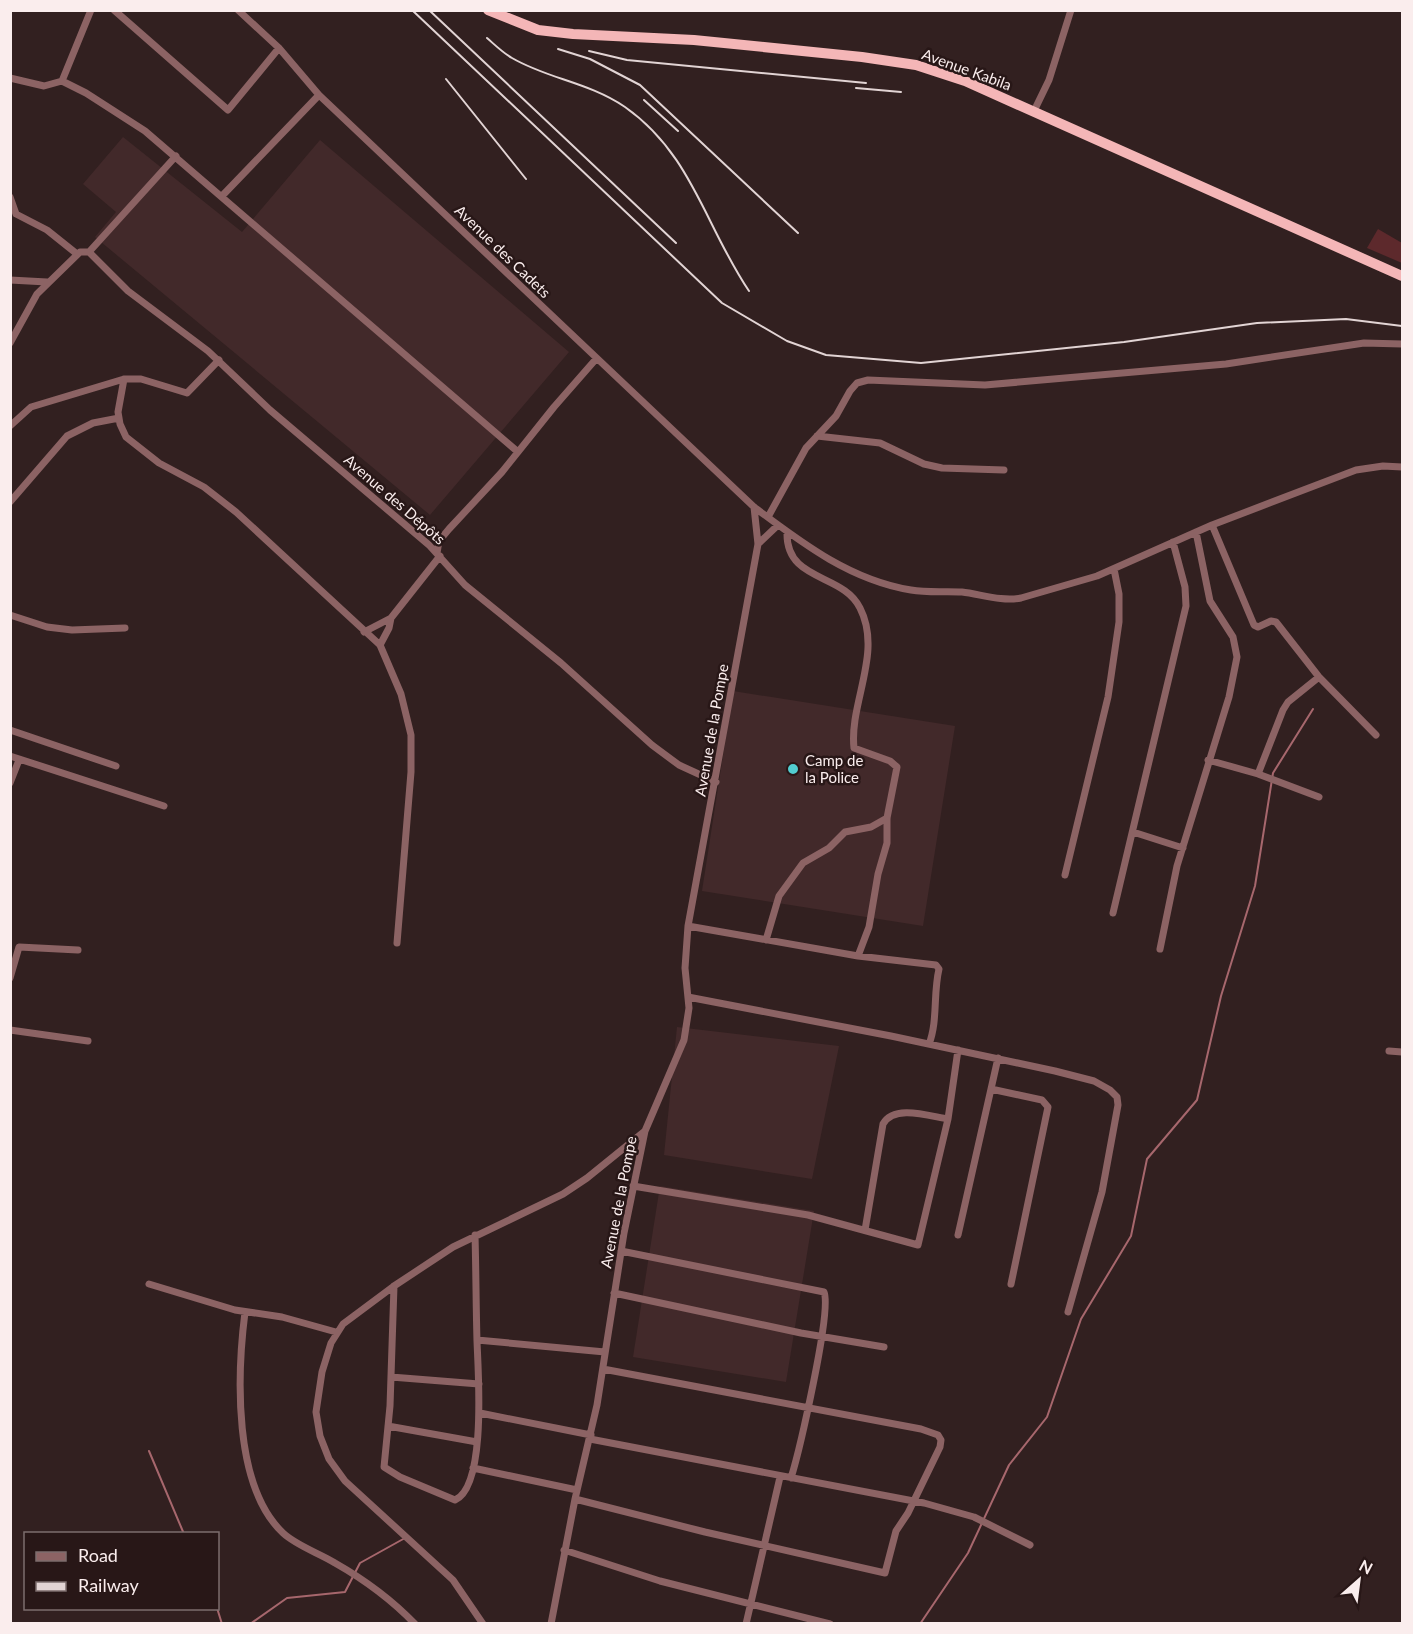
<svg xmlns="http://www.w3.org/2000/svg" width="1413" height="1634" viewBox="0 0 1413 1634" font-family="Lato,sans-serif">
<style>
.built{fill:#42292a}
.green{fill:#5d292c}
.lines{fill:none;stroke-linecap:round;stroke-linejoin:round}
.stream{stroke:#a7676d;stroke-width:2}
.minor{stroke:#8c6364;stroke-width:7}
.trunk{stroke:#f4b6b7;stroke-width:10}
.rail{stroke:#e2d4d4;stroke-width:2}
.poi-dot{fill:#52cdd0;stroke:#281717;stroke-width:2}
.labels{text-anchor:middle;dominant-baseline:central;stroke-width:5;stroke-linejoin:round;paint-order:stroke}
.street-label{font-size:15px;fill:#faeded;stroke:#281717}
.poi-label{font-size:15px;fill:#faeded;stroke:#281717;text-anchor:start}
</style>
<rect width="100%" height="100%" fill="#322020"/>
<path class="built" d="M 123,137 L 242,232 L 320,140 L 569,352 L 430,515 L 95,237 L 116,212 L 83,184 Z
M 733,691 L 955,726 L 923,926 L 702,891 Z
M 677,1027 L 839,1046 L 812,1179 L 664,1155 Z
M 660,1186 L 814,1211 L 786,1382 L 633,1357 Z"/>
<path class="green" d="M 1378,229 L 1402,243 L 1402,263 L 1367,248 Z"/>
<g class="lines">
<path class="stream" d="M 149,1451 L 184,1534
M 217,1608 L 222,1624
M 250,1624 L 287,1598 L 345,1592 L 360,1563 L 405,1538
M 920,1624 L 968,1553 L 1009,1465 L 1047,1417 L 1081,1319 L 1131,1236 L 1147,1159 L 1197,1100 L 1221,996 L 1255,886 L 1273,773 L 1313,709"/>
<path class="minor" d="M 114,10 L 228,110 L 279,48
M 238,10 L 279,48 L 319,95 L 754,507 C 802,543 850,580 911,590 C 928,593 945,591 962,592 C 980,594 1002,602 1021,598 L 1097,576 L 1212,525 L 1356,470 L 1383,466 L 1402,467
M 10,78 L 44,86 L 62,81
M 62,81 L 86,93 L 145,131 L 518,452
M 62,81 L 91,10
M 1034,111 L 1049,80 L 1071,10
M 222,196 L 319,95
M 10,197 L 16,214 L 47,230 L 77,254
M 89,252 L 128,291 L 208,351 L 270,410 L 429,545 L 465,585 L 561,663 L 652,745 L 679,765 L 716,782
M 10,280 L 47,282
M 10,343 L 37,294 L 80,252 L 89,252 L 176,156
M 124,379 L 118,412 L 120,424 L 126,437 L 159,463 L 204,487 L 236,512 L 380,645 L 401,694 L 411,735 L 411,772 L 397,943
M 10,426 L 31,407 L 124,379 L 141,379 L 187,393 L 219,360
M 817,436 L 880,443 L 924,464 L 942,468 L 1004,470
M 10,502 L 67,436 L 93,423 L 119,418
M 768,517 L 806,448 L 836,416 L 850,391 L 857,383 L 868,380 L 985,385 L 1226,364 L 1364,343 L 1402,344
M 1212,525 L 1254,625 L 1258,627 L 1271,621 L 1276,622 L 1319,677 L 1376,735
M 787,534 C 787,582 843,573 860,608 C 883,653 849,703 854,748 L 890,761 L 897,767 L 887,818 L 887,843 L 878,874 L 869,927 L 858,956
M 758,544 L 777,526
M 437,553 L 439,541 L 449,529 L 502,472 L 554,407 L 596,359
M 10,615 L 47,627 L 72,630 L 125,628
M 364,632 L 391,618 L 440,556
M 380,645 L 389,628 L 391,618
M 10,730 L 116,766
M 10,756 L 164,806
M 1208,760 L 1258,774 L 1319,797
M 1258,774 L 1283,710 L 1288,702 L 1319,677
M 10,783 L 19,760
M 1133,832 L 1183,848
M 1065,875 L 1108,697 L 1119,622 L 1119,594 L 1114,569
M 1113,913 L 1186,606 L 1185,587 L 1173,542
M 688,926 L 858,956 L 936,965 L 939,969 C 933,994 938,1021 929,1044
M 766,940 L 779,896 L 803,863 L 829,848 L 845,832 L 871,827 L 887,818
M 1160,949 L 1177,866 L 1229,697 L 1237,657 L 1233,637 L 1210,601 L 1196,532
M 10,978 L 19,947 L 78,950
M 688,997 L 891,1036 L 1055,1071 L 1094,1081 L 1110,1090 L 1117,1097 L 1118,1105 L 1102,1192 L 1068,1312
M 10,1030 L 88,1041
M 1389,1051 L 1402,1052
M 991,1089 L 1042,1100 L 1048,1107 L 1011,1284
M 633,1186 L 808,1215 L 918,1245 L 948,1119 L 958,1050
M 865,1230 L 883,1124 C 894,1104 929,1116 948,1119
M 958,1235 L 998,1058
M 621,1251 L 824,1292 C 832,1311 799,1452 791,1478
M 149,1284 L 235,1310 L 282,1317 L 336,1332
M 394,1286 L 390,1406 L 384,1467 L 400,1477 L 455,1500 C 487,1486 478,1371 477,1341 C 476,1306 476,1271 475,1235
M 614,1293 L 801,1333 L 884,1347
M 245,1312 C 237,1375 233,1486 283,1533 C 297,1546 319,1553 335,1563 C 365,1580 391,1599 415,1624
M 477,1340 L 605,1352
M 391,1377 L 479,1384
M 480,1413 L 591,1435
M 388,1426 L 477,1442
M 590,1439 L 924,1503 L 974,1517 L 1030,1545
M 473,1468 L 577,1490
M 575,1499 L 705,1532 L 885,1573 L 896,1531 L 908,1513 L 940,1447 L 941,1440 L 938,1435 L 921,1429 L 603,1369
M 564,1550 L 660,1581 L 830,1624
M 483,1624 L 453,1580 L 345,1481 L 329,1459 L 320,1436 L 316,1412 L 322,1372 L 331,1343 L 343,1324 L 394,1286 L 453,1247 L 563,1194 L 587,1178 L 645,1131
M 551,1624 L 575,1499 L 597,1405 L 624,1233 L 645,1131 L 684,1040 L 689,1008 L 685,968 L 688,926 L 758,544 L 754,507
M 746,1624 L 780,1477"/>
<path class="trunk" d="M 488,10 L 538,30 L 573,34 L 694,40 L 862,57 L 916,65 L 965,81 L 1402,276"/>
<path class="rail" d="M 412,10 L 722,303 L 787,341 L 826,355 L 921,363 L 1124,342 L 1257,323 L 1346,319 L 1402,326
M 429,10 L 676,243
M 487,38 C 495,45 503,53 512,58 C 548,79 588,82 625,107 C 692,154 705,226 749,291
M 558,49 L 590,59 L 640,85 L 798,233
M 589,51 L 627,60 L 866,83
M 446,79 L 526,179
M 856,88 L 901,92
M 644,100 L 678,131"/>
</g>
<circle class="poi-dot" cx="793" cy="769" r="6"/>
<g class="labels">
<g class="street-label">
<text transform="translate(967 69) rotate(20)">Avenue Kabila</text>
<text transform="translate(503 251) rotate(44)">Avenue des Cadets</text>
<text transform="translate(395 499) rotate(41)">Avenue des Dépôts</text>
<text transform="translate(711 730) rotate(-80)">Avenue de la Pompe</text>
<text transform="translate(618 1202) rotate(-79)">Avenue de la Pompe</text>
</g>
<g class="poi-label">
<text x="805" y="760">Camp de<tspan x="805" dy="17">la Police</tspan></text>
</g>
</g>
<rect width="1413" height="1634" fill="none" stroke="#faeded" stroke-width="24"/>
<rect x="24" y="1532" width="195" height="78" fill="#281717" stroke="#7c6d6d" stroke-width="1.5"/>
<rect x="36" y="1552" width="30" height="9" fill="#8c6364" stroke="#7c6d6d" stroke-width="1.5"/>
<text x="78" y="1562" font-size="18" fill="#faeded">Road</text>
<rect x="36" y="1582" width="30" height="9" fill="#e2d4d4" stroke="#7c6d6d" stroke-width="1.5"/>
<text x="78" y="1592" font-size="18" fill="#faeded">Railway</text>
<g transform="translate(1359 1580) rotate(28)" stroke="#281717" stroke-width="4.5" paint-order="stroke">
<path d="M0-4.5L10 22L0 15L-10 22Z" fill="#faeded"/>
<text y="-9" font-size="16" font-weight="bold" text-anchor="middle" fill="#faeded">N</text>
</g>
</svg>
